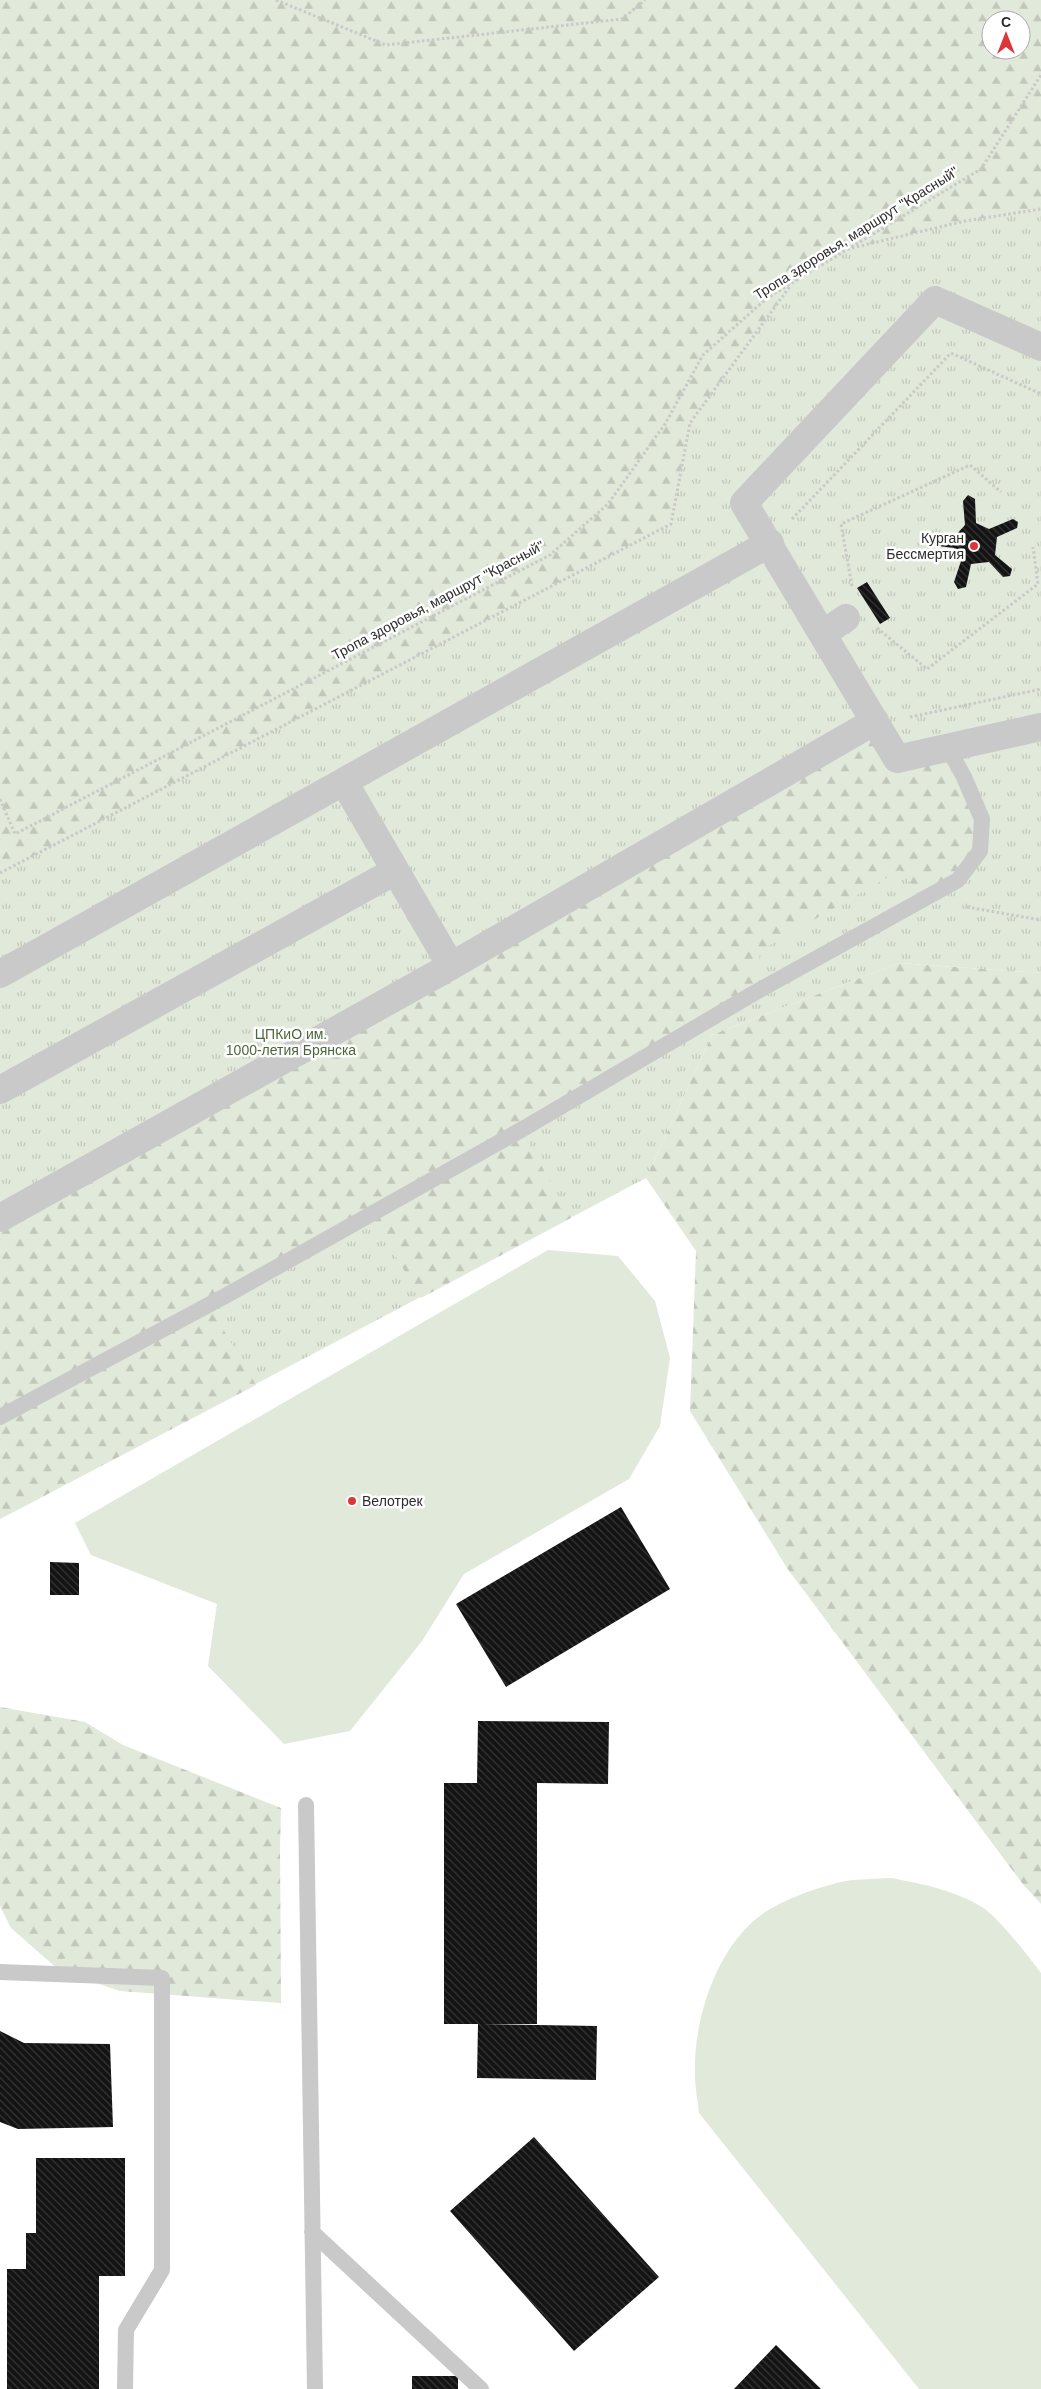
<svg xmlns="http://www.w3.org/2000/svg" width="1041" height="2389" viewBox="0 0 1041 2389" font-family="Arial,sans-serif">
<style>
.grass{fill:url(#grass-tufts)}
.forest{fill:url(#forest-firs);fill-rule:evenodd}
.pitch{fill:#e1e9da}
.building{fill:url(#building-back-hatch)}
.lines{fill:none;stroke-linecap:round;stroke-linejoin:round}
.path{stroke:#c9c9c9;stroke-width:3;stroke-dasharray:2.5 2.5;stroke-linecap:butt}
.lane{stroke:#c9c9c9;stroke-width:16}
.street{stroke:#c9c9c9;stroke-width:28}
.poi-dot{fill:#dc353a;stroke:#fff;stroke-width:2}
.labels{text-anchor:middle;dominant-baseline:central;stroke-width:5;stroke-linejoin:round;paint-order:stroke}
.street-label{font-size:14px;fill:#2c2c2c;stroke:#fff}
.poi-label{font-size:14px;fill:#2c2c2c;stroke:#fff;text-anchor:end}
.park-label{font-size:14px;fill:#4d653c;stroke:#fff}
</style>
<defs>
<pattern id="grass-tufts" width="24" height="20" patternUnits="userSpaceOnUse" patternTransform="scale(1.25)"><rect width="24" height="20" fill="#e1e9da"/><path d="M3 7l-1-3M5 7V3M7 7l1-3M15 17l-1-3M17 17v-4M19 17l1-3" fill="none" stroke="#c1c8bb"/></pattern>
<pattern id="forest-firs" width="22" height="20" patternUnits="userSpaceOnUse" patternTransform="scale(1.25)"><rect width="22" height="20" fill="#e1e9da"/><path d="M5 1l3.5 6h-7zM16 11l3.5 6h-7z" fill="#c1c8bb"/></pattern>
<pattern id="building-back-hatch" width="6" height="6" patternUnits="userSpaceOnUse" patternTransform="scale(1.25)"><rect width="6" height="6" fill="#131313"/><path d="M-1 5l2 2M0 0l6 6M5-1l2 2" fill="none" stroke="#363636"/></pattern>
</defs>
<rect width="100%" height="100%" fill="#fff"/>
<path class="grass" d="M 1041,209 L 1041,973 L 899,963 L 712,1035 L 646,1178 L 0,1519 L 0,872 L 671,524 L 690,423 L 810,259 L 965,221 Z"/>
<path class="forest" d="M 0,0 L 1041,0 L 1041,209 L 965,221 L 810,259 L 690,423 L 671,524 L 0,873 ZM 991,20 L 1021,20 L 1021,50 L 991,50 Z
M 875,721 L 897,759 L 948,748 L 982,819 L 980,851 L 924,900 L 900,870 L 760,951 L 756,992 L 0,1414 L 0,1215 Z
M 899,963 L 1041,973 L 1041,1904 L 1022,1883 L 787,1568 L 690,1411 L 696,1251 L 646,1178 L 712,1035 Z
M 521,1130 L 571,1218 L 421,1298 L 370,1214 Z
M 209,1305 L 256,1385 L 0,1519 L 0,1417 Z
M 0,1707 L 85,1722 L 123,1745 L 281,1808 L 280,1848 L 281,2003 L 120,1991 L 60,1971 L 11,1928 L 0,1906 Z"/>
<path class="pitch" d="M 548,1250 L 618,1256 L 655,1301 L 670,1358 L 660,1426 L 629,1479 L 464,1574 L 422,1641 L 350,1731 L 284,1744 L 208,1666 L 217,1604 L 91,1555 L 75,1523 Z
M 891,1878 C 923,1884 954,1890 982,1907 C 998,1917 1029,1957 1041,1973 L 1041,2389 L 919,2389 L 699,2113 C 698,2101 695,2088 695,2075 C 693,2021 716,1948 761,1915 C 782,1900 820,1886 846,1881 C 860,1879 877,1879 891,1878 Z"/>
<path class="building" d="M 968,495 L 975,499 L 976,523 L 989,529 L 1013,519 L 1018,522 L 1017,528 L 997,537 L 995,555 L 1012,569 L 1010,576 L 1003,577 L 989,562 L 971,564 L 966,587 L 958,589 L 954,582 L 961,561 L 955,555 L 954,548 L 930,545 L 926,540 L 930,536 L 954,537 L 965,525 L 963,501 Z
M 867,582 L 890,618 L 880,624 L 857,588 Z
M 621,1507 L 670,1589 L 506,1687 L 456,1604 Z
M 50,1562 L 79,1563 L 79,1595 L 50,1595 Z
M 478,1721 L 609,1722 L 608,1784 L 537,1783 L 537,2024 L 482,2024 L 597,2026 L 596,2080 L 477,2078 L 478,2024 L 444,2024 L 444,1783 L 477,1783 Z
M 0,2031 L 24,2043 L 110,2044 L 113,2127 L 18,2129 L 0,2122 Z
M 534,2137 L 659,2277 L 574,2351 L 450,2211 Z
M 36,2158 L 125,2158 L 125,2276 L 99,2276 L 99,2389 L 7,2389 L 7,2269 L 26,2269 L 26,2233 L 36,2233 Z
M 776,2345 L 821,2389 L 734,2389 Z
M 412,2376 L 458,2376 L 458,2389 L 412,2389 Z"/>
<g class="lines">
<path class="path" d="M 276,0 L 386,45 L 622,19 L 645,0
M 852,248 L 965,221 L 1041,209
M 794,280 L 810,259 L 844,250
M 792,519 L 951,353 L 1041,394
M 852,586 L 841,524 L 970,465 L 1001,492
M 877,628 L 927,669 L 1038,584 L 1033,547
M 910,717 L 1041,689
M 0,799 L 15,834 L 550,555 L 608,504 L 665,424 L 703,355 L 767,298 L 981,169 L 1041,75
M 0,873 L 671,524 L 690,423 L 791,285
M 967,907 L 1041,920"/>
<path class="lane" d="M 0,1417 L 227,1295 L 521,1130 L 756,992 L 958,880 L 980,851 L 982,819 L 964,777 L 948,748
M 306,1805 L 315,2389
M 0,1972 L 162,1978 L 162,2270 L 126,2330 L 125,2389
M 312,2232 L 481,2389"/>
<path class="street" d="M 1041,347 L 935,300 L 744,503 L 897,759 L 1041,727
M 824,633 L 846,618
M 344,782 L 451,966
M 0,974 L 770,543
M 0,1090 L 395,871
M 0,1218 L 444,970 L 875,721"/>
</g>
<g class="poi-dot">
<circle cx="974" cy="546" r="5"/>
<circle cx="352" cy="1501" r="5"/>
</g>
<g class="labels">
<g class="street-label">
<text transform="translate(856 233) rotate(-32)">Тропа здоровья, маршрут "Красный"</text>
<text transform="translate(438 600) rotate(-28)">Тропа здоровья, маршрут "Красный"</text>
</g>
<g class="poi-label">
<text x="964" y="538">Курган<tspan x="964" dy="16">Бессмертия</tspan></text>
<text x="362" y="1501" text-anchor="start">Велотрек</text>
</g>
<g class="park-label">
<text x="291" y="1034">ЦПКиО им.<tspan x="291" dy="16">1000-летия Брянска</tspan></text>
</g>
</g>
<g transform="translate(1006 35)"><circle r="24" fill="#ffffff" stroke="#ababab"/>
<path d="M0-4L9 19L0 12L-9 19Z" fill="#dc353a"/>
<text y="-8" font-size="14" font-weight="bold" text-anchor="middle" fill="#2c2c2c">С</text>
</g>
</svg>
